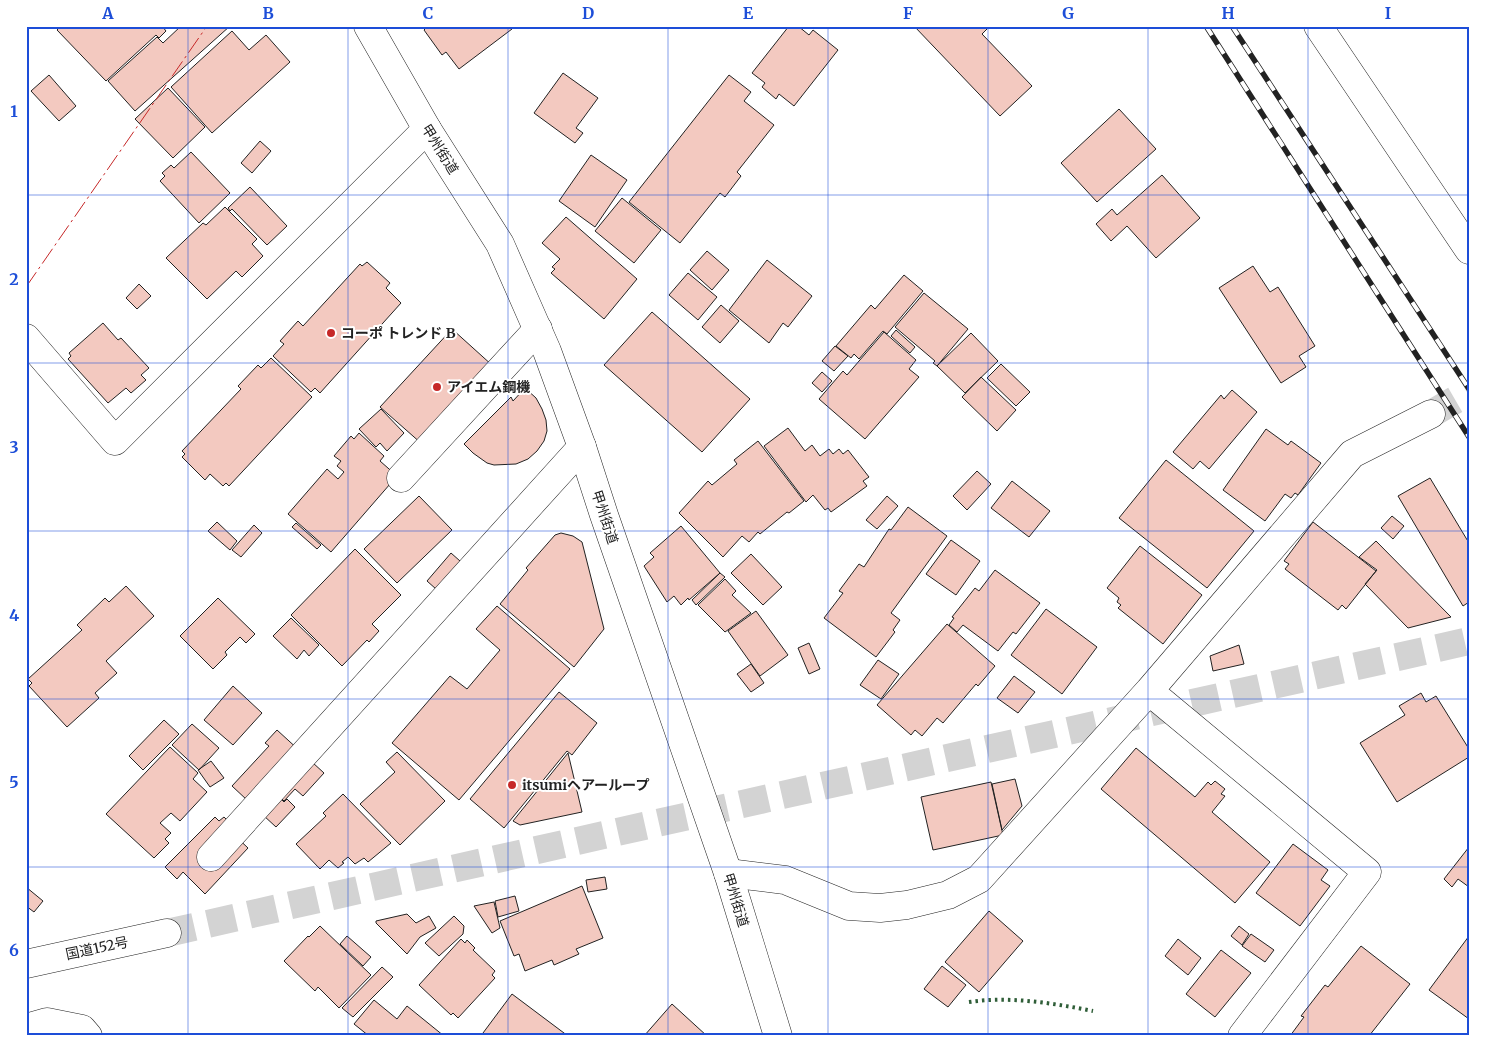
<svg xmlns="http://www.w3.org/2000/svg" width="1495" height="1062" viewBox="0 0 1495 1062" font-family="Merriweather,'Noto Sans JP',serif">
<style>
.building{fill:#f3c9c0;stroke:#222}
.lines{fill:none;stroke-linecap:round;stroke-linejoin:round}
.minor-tunnel{stroke:#d3d3d3;stroke-width:28;stroke-dasharray:28 14;stroke-linecap:butt}
.trunk-tunnel{stroke:#d3d3d3;stroke-width:28;stroke-dasharray:28 14;stroke-linecap:butt}
.minor-casing{stroke:#222;stroke-width:29}
.trunk-casing{stroke:#222;stroke-width:29}
.minor{stroke:#fff;stroke-width:28}
.trunk{stroke:#fff;stroke-width:28}
.rail-casing{stroke:#222;stroke-width:5.5}
.rail{stroke:#fff;stroke-width:4;stroke-dasharray:11;stroke-linecap:butt}
.hedge{stroke:#2f5e38;stroke-width:4;stroke-dasharray:2.5 4;stroke-linecap:butt}
.power{stroke:#c62828;stroke-width:1;stroke-dasharray:18 4 2.5 4;stroke-linecap:butt}
.grid{fill:none;stroke:#1d4ed8;stroke-width:1;stroke-opacity:0.55}
.poi-dot{fill:#c62828;stroke:#fff;stroke-width:2}
.labels{text-anchor:middle;dominant-baseline:central;stroke-width:4;stroke-linejoin:round;paint-order:stroke}
.street-label{font-size:14px;fill:#222;stroke:#fff}
.poi-label{font-size:14px;font-weight:bold;fill:#222;stroke:#fff;text-anchor:start}
.neatline{fill:none;stroke:#1d4ed8;stroke-width:2}
.grid-label{font-size:16px;text-anchor:middle;font-weight:bold;fill:#1d4ed8}
</style>
<rect width="100%" height="100%" fill="#fff"/>
<path class="building" d="M 61,26 L 162,26 L 166,31 L 159,38 L 156,35 L 106,81 L 57,30 Z
M 181,26 L 230,26 L 135,111 L 108,81 L 157,37 L 163,43 Z
M 428,26 L 510,26 L 512,29 L 459,69 L 446,52 L 442,55 L 424,30 Z
M 789,26 L 798,26 L 809,35 L 813,30 L 838,50 L 794,106 L 779,94 L 776,99 L 762,87 L 765,83 L 752,73 Z
M 914,26 L 990,26 L 982,34 L 1032,86 L 1000,116 Z
M 232,31 L 249,50 L 266,35 L 290,62 L 212,133 L 171,87 Z
M 563,73 L 598,98 L 576,128 L 583,133 L 575,143 L 534,113 Z
M 49,75 L 76,106 L 59,121 L 31,91 Z
M 729,75 L 751,92 L 744,101 L 774,125 L 737,172 L 741,176 L 725,197 L 720,193 L 680,243 L 629,202 Z
M 168,88 L 205,127 L 173,158 L 135,119 Z
M 1119,109 L 1156,149 L 1097,202 L 1061,163 Z
M 260,141 L 271,151 L 252,173 L 241,163 Z
M 191,152 L 230,193 L 199,223 L 160,181 L 165,176 L 162,173 L 171,165 L 174,168 Z
M 591,155 L 627,180 L 595,227 L 559,201 Z
M 1162,175 L 1200,218 L 1156,258 L 1127,226 L 1111,241 L 1096,224 L 1112,209 L 1117,215 Z
M 250,187 L 287,226 L 267,245 L 232,209 L 230,211 L 228,208 Z
M 622,198 L 661,230 L 634,263 L 595,231 Z
M 225,207 L 257,239 L 252,244 L 263,256 L 242,277 L 236,271 L 207,299 L 166,258 L 203,223 L 206,225 Z
M 566,217 L 637,279 L 604,319 L 551,273 L 555,269 L 552,267 L 560,259 L 542,243 Z
M 707,251 L 729,270 L 712,290 L 690,270 Z
M 767,260 L 812,296 L 788,327 L 783,323 L 769,343 L 729,310 Z
M 367,262 L 390,283 L 386,288 L 401,303 L 320,393 L 315,388 L 311,392 L 273,356 L 284,344 L 280,341 L 298,321 L 303,326 L 360,264 L 362,266 Z
M 1253,266 L 1270,292 L 1278,287 L 1315,346 L 1299,356 L 1306,367 L 1281,383 L 1219,288 Z
M 688,273 L 717,297 L 698,320 L 669,295 Z
M 904,275 L 923,291 L 887,334 L 883,331 L 859,359 L 854,354 L 851,358 L 836,346 L 871,305 L 875,309 Z
M 139,284 L 151,296 L 137,309 L 126,298 Z
M 924,293 L 968,329 L 937,366 L 933,363 L 935,361 L 895,327 Z
M 721,305 L 739,321 L 720,343 L 702,327 Z
M 652,312 L 750,399 L 702,452 L 604,365 Z
M 103,323 L 118,340 L 121,338 L 149,368 L 141,375 L 146,380 L 131,393 L 126,388 L 108,403 L 68,359 L 71,356 L 69,353 Z
M 452,329 L 493,366 L 422,444 L 380,407 Z
M 896,330 L 915,347 L 910,353 L 891,336 Z
M 884,332 L 916,360 L 909,369 L 919,377 L 865,439 L 819,399 L 843,371 L 847,375 Z
M 971,333 L 998,361 L 965,393 L 937,366 Z
M 835,346 L 848,356 L 834,371 L 822,361 Z
M 271,358 L 312,397 L 229,486 L 226,483 L 223,486 L 210,474 L 205,480 L 182,457 L 185,454 L 182,451 L 241,389 L 238,386 L 258,365 L 261,368 Z
M 1001,364 L 1030,392 L 1016,406 L 987,378 Z
M 822,372 L 832,381 L 822,392 L 812,383 Z
M 981,377 L 1016,410 L 997,431 L 962,397 Z
M 525,388 L 536,398 L 542,409 L 546,420 L 547,431 L 544,441 L 537,451 L 528,459 L 516,464 L 494,465 L 487,463 L 473,453 L 464,444 L 511,397 L 513,401 Z
M 1232,390 L 1257,412 L 1209,469 L 1200,461 L 1193,469 L 1173,452 L 1221,395 L 1224,399 Z
M 381,409 L 404,433 L 387,451 L 380,443 L 376,447 L 359,429 Z
M 788,428 L 805,451 L 812,445 L 820,456 L 829,449 L 833,454 L 839,449 L 843,454 L 848,450 L 869,477 L 863,481 L 867,486 L 831,512 L 828,508 L 825,510 L 813,495 L 806,502 L 764,446 Z
M 1266,429 L 1288,445 L 1291,441 L 1321,463 L 1298,495 L 1295,493 L 1291,498 L 1285,494 L 1265,521 L 1223,490 Z
M 359,433 L 384,456 L 380,461 L 397,476 L 331,552 L 288,514 L 327,469 L 338,479 L 344,472 L 337,466 L 341,461 L 334,456 L 351,436 L 354,439 Z
M 758,441 L 804,501 L 789,513 L 787,512 L 760,534 L 758,532 L 749,542 L 742,536 L 723,557 L 679,513 L 708,481 L 712,485 L 737,464 L 734,460 Z
M 1166,460 L 1254,531 L 1207,588 L 1119,518 Z
M 977,471 L 991,484 L 967,510 L 953,496 Z
M 1430,478 L 1469,543 L 1469,602 L 1463,606 L 1398,496 Z
M 1012,481 L 1050,511 L 1029,537 L 991,508 Z
M 419,496 L 452,530 L 397,583 L 364,549 Z
M 887,496 L 898,506 L 877,529 L 866,520 Z
M 908,507 L 947,536 L 891,613 L 900,620 L 893,630 L 895,632 L 876,657 L 824,618 L 843,593 L 839,591 L 859,564 L 864,567 L 889,529 L 891,530 Z
M 1392,516 L 1404,526 L 1393,539 L 1381,528 Z
M 217,522 L 237,541 L 230,550 L 208,531 Z
M 1313,522 L 1376,571 L 1346,609 L 1342,605 L 1338,610 L 1285,569 L 1289,564 L 1284,561 Z
M 296,523 L 321,545 L 317,549 L 292,527 Z
M 254,525 L 262,533 L 241,557 L 232,550 Z
M 681,526 L 720,573 L 689,600 L 688,598 L 681,605 L 674,596 L 667,602 L 644,566 L 654,557 L 650,553 Z
M 561,533 L 573,536 L 582,542 L 604,629 L 574,667 L 500,604 L 528,570 L 526,568 L 555,535 Z
M 951,540 L 980,561 L 956,595 L 926,574 Z
M 1376,541 L 1451,617 L 1408,628 L 1365,584 L 1377,570 L 1359,557 Z
M 1140,546 L 1202,595 L 1163,644 L 1118,608 L 1121,605 L 1117,602 L 1119,598 L 1107,588 Z
M 355,549 L 401,595 L 372,624 L 379,631 L 369,642 L 367,640 L 342,666 L 291,615 Z
M 451,553 L 478,577 L 454,605 L 427,581 Z
M 751,554 L 782,587 L 763,605 L 731,573 Z
M 995,570 L 1040,603 L 1016,634 L 1013,632 L 998,651 L 963,625 L 957,632 L 949,625 L 954,618 L 952,617 L 975,588 L 979,591 Z
M 720,573 L 725,577 L 696,605 L 692,600 Z
M 725,579 L 736,591 L 732,595 L 751,613 L 725,632 L 698,605 Z
M 126,586 L 154,616 L 106,661 L 117,673 L 95,693 L 99,698 L 67,727 L 29,686 L 32,683 L 28,679 L 82,630 L 77,625 L 105,598 L 109,602 Z
M 218,598 L 255,634 L 246,643 L 240,637 L 225,652 L 227,655 L 213,669 L 180,636 Z
M 497,606 L 570,669 L 459,800 L 392,743 L 450,676 L 467,689 L 500,650 L 476,629 Z
M 1046,609 L 1097,647 L 1062,694 L 1011,655 Z
M 756,611 L 788,655 L 760,676 L 728,631 Z
M 291,618 L 319,645 L 309,656 L 304,650 L 297,659 L 273,636 Z
M 947,624 L 995,666 L 978,686 L 976,684 L 943,723 L 937,718 L 922,736 L 915,730 L 911,735 L 877,705 Z
M 809,643 L 820,669 L 809,674 L 798,648 Z
M 1239,645 L 1244,664 L 1213,671 L 1210,656 Z
M 878,660 L 899,674 L 881,699 L 860,685 Z
M 751,664 L 764,683 L 751,692 L 737,674 Z
M 1014,676 L 1035,692 L 1018,713 L 997,698 Z
M 233,686 L 262,713 L 233,745 L 204,720 Z
M 559,692 L 597,723 L 572,755 L 567,751 L 504,828 L 470,799 Z
M 1421,693 L 1426,702 L 1436,696 L 1469,749 L 1469,757 L 1397,802 L 1360,743 L 1405,715 L 1399,706 Z
M 164,720 L 179,734 L 143,770 L 129,756 Z
M 192,724 L 219,748 L 199,770 L 172,745 Z
M 277,730 L 324,773 L 303,796 L 295,789 L 284,801 L 279,796 L 262,814 L 232,786 L 269,746 L 265,743 Z
M 170,747 L 198,773 L 193,779 L 207,792 L 180,821 L 171,813 L 160,823 L 171,833 L 165,839 L 169,843 L 154,858 L 106,814 Z
M 1136,748 L 1195,797 L 1208,782 L 1211,785 L 1215,781 L 1225,789 L 1221,794 L 1225,796 L 1212,812 L 1270,862 L 1235,903 L 1101,789 Z
M 397,752 L 445,801 L 400,845 L 360,804 L 395,772 L 386,762 Z
M 568,753 L 582,812 L 520,825 L 513,821 Z
M 211,761 L 224,778 L 210,787 L 198,770 Z
M 1015,779 L 1022,806 L 1002,830 L 992,784 Z
M 991,782 L 1003,835 L 933,850 L 921,797 Z
M 343,794 L 391,843 L 368,862 L 364,858 L 355,864 L 348,857 L 342,862 L 344,863 L 338,868 L 329,860 L 320,869 L 296,844 L 326,816 L 323,813 Z
M 279,797 L 284,802 L 287,799 L 295,807 L 276,827 L 263,815 Z
M 215,817 L 219,821 L 224,817 L 235,828 L 231,832 L 248,848 L 205,894 L 183,872 L 177,879 L 165,867 Z
M 1293,844 L 1328,870 L 1321,880 L 1330,886 L 1300,926 L 1256,893 Z
M 1469,847 L 1469,887 L 1458,879 L 1452,887 L 1444,879 Z
M 605,877 L 607,889 L 588,892 L 586,880 Z
M 582,886 L 603,938 L 576,949 L 579,954 L 554,965 L 552,960 L 525,971 L 519,954 L 514,956 L 500,921 Z
M 26,887 L 43,901 L 34,912 L 26,906 Z
M 515,896 L 519,911 L 498,917 L 495,901 Z
M 494,902 L 500,928 L 492,933 L 474,906 Z
M 989,911 L 1023,941 L 979,992 L 945,962 Z
M 407,914 L 416,923 L 429,916 L 436,928 L 420,937 L 407,954 L 376,923 L 376,921 Z
M 454,916 L 464,926 L 463,934 L 439,956 L 425,943 Z
M 320,926 L 371,975 L 339,1008 L 318,987 L 315,991 L 284,961 L 308,936 L 309,937 Z
M 1239,926 L 1249,934 L 1242,945 L 1231,936 Z
M 1251,934 L 1274,950 L 1265,962 L 1242,946 Z
M 347,936 L 371,957 L 363,966 L 340,944 Z
M 1469,936 L 1469,1019 L 1429,990 Z
M 461,939 L 465,943 L 467,940 L 475,948 L 473,950 L 495,971 L 492,975 L 495,978 L 458,1018 L 453,1013 L 451,1015 L 419,985 Z
M 1178,939 L 1201,958 L 1188,975 L 1165,956 Z
M 1361,946 L 1410,984 L 1369,1036 L 1290,1036 L 1304,1017 L 1301,1016 L 1325,985 L 1328,987 Z
M 1221,950 L 1251,973 L 1215,1017 L 1186,994 Z
M 942,966 L 966,985 L 948,1007 L 924,989 Z
M 382,967 L 393,977 L 353,1017 L 342,1008 Z
M 512,994 L 568,1036 L 485,1036 L 483,1033 Z
M 374,1000 L 397,1019 L 407,1006 L 444,1036 L 369,1036 L 354,1024 Z
M 672,1004 L 707,1036 L 644,1036 Z"/>
<g class="lines">
<path class="minor-tunnel" d="M 1431,414 L 1469,392"/>
<path class="trunk-tunnel" d="M 167,933 L 1469,641"/>
<g class="minor-casing">
<path id="minor" d="M 1318,26 L 1469,250
M 26,338 L 115,441 L 427,129
M 401,478 L 538,329
M 1149,691 L 1367,872 L 1242,1036
M 211,857 L 582,447
M 728,873 L 785,880 L 849,906 L 880,908 L 907,905 L 948,895 L 979,879 L 1149,691 L 1352,454 L 1431,414
M 26,1028 L 47,1022 L 82,1029 L 88,1036"/>
</g>
<g class="trunk-casing">
<path id="trunk" d="M 368,26 L 427,129 L 500,244 L 547,351 L 582,447 L 604,515 L 728,873 L 778,1036
M 26,964 L 167,933"/>
</g>
<use href="#minor" class="minor"/>
<use href="#trunk" class="trunk"/>
<g class="rail-casing">
<path id="rail" d="M 1206,26 L 1469,437
M 1232,26 L 1469,389"/>
</g>
<use href="#rail" class="rail"/>
<path class="hedge" d="M 969,1002 C 1010,996 1052,1003 1093,1011"/>
<path class="power" d="M 26,287 L 207,26"/>
</g>
<path class="grid" d="M 188,26 L 188,1036M 348,26 L 348,1036M 508,26 L 508,1036M 668,26 L 668,1036M 828,26 L 828,1036M 988,26 L 988,1036M 1148,26 L 1148,1036M 1308,26 L 1308,1036M 26,195 L 1469,195M 26,363 L 1469,363M 26,531 L 1469,531M 26,699 L 1469,699M 26,867 L 1469,867"/>
<g class="poi-dot">
<circle cx="331" cy="333" r="5"/>
<circle cx="437" cy="387" r="5"/>
<circle cx="512" cy="785" r="5"/>
</g>
<g class="labels">
<g class="street-label">
<text transform="translate(440 149) rotate(58)">甲州街道</text>
<text transform="translate(605 517) rotate(72)">甲州街道</text>
<text transform="translate(736 900) rotate(73)">甲州街道</text>
<text transform="translate(97 948) rotate(-12)">国道152号</text>
</g>
<g class="poi-label">
<text x="341" y="333">コーポ トレンド B</text>
<text x="447" y="387">アイエム鋼機</text>
<text x="522" y="785">itsumiヘアーループ</text>
</g>
</g>
<rect width="1495" height="1062" fill="none" stroke="#ffffff" stroke-width="55"/>
<rect x="28" y="28" width="1440" height="1006" class="neatline"/>
<g class="grid-label">
<text x="108" y="19">A</text>
<text x="268" y="19">B</text>
<text x="428" y="19">C</text>
<text x="588" y="19">D</text>
<text x="748" y="19">E</text>
<text x="908" y="19">F</text>
<text x="1068" y="19">G</text>
<text x="1228" y="19">H</text>
<text x="1388" y="19">I</text>
<text x="14" y="117">1</text>
<text x="14" y="285">2</text>
<text x="14" y="453">3</text>
<text x="14" y="621">4</text>
<text x="14" y="788">5</text>
<text x="14" y="956">6</text>
</g>
</svg>
